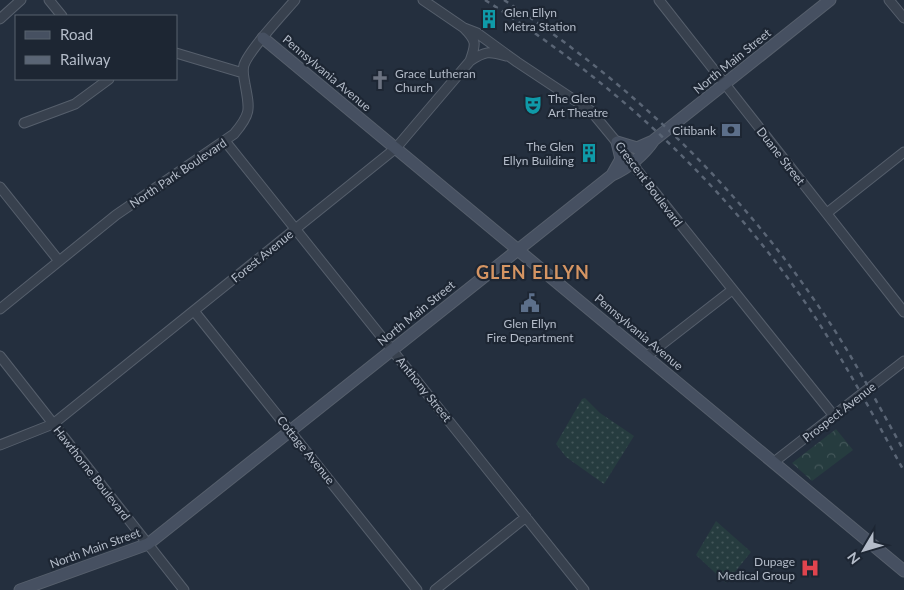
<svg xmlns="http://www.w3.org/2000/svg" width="904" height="590" viewBox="0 0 904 590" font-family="Lato,sans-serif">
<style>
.grass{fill:url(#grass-dots)}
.forest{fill:url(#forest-crowns)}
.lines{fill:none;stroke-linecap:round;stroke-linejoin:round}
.street-casing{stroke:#565f6c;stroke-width:11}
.secondary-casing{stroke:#565f6c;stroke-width:13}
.street{stroke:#38414e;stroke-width:9}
.secondary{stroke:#465061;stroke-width:11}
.rail{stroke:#5a6575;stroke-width:2.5;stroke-dasharray:5 5;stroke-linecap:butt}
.labels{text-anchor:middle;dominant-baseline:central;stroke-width:4.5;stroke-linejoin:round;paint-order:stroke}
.poi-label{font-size:12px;fill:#b4bcc9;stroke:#1d2633;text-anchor:start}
.street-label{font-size:12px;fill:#b4bcc9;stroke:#1d2633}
.district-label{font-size:18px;font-weight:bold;letter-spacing:1px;fill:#d59563;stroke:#1d2633}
</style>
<defs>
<pattern id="grass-dots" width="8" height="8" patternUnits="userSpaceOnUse" patternTransform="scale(1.25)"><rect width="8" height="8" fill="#263c3f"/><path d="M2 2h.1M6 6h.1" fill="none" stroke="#435659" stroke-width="1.8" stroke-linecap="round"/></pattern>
<pattern id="forest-crowns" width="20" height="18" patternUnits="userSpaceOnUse" patternTransform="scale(1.25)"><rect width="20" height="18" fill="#263c3f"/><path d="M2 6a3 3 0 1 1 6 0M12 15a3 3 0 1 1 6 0" fill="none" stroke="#435659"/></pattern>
</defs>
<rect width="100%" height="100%" fill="#242f3e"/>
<path class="grass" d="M 585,398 L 600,413 L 634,436 L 604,484 L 566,457 L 556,444 L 582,399 Z
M 716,521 L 751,552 L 726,583 L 696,555 Z"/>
<path class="forest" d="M 836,429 L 853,450 L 812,481 L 792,463 Z"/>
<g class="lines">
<g class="street-casing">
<path id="street" d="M 49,0 L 62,16
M 423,0 L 464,28 L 477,33 L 517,62 L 591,111 L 633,162 L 637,170 L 834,416
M 659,0 L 904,312
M 889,0 L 904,18
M 0,19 L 21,0
M 176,53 L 243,73
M 470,61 C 485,51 489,51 506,56
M 24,123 L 75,104 L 109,79
M 225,141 L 584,590
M 0,187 L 59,261
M 827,213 L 904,152
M 0,309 L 116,215 L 234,134 C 251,114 250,110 245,84 C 244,77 242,72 244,65 C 249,50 283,14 295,0
M 194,311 L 417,590
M 0,356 L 184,590
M 647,356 L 732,290
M 0,445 L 53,424 L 396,148 L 470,61 C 476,44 477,41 464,28
M 774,462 L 904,361
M 435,590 L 526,517"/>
</g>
<g class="secondary-casing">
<path id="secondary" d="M 263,38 L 904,571
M 612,175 L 621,159 L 617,142 L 637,148 L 653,141
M 20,590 L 148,544 L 612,175 C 628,168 644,155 654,140 L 830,0"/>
</g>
<use href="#street" class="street"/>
<use href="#secondary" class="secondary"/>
<path class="rail" d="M 485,0 C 613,81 726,185 811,311 C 845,362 874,417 904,471
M 504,0 C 627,81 734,182 817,304 C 850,351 876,401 904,451"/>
</g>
<defs>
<g id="building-bare" transform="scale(1.5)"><path d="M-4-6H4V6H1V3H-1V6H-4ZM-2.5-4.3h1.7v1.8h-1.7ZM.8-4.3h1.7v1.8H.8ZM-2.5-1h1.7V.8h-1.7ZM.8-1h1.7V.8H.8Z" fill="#0f9aa8" stroke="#1d2633" stroke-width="2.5" paint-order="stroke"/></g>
<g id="church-bare" transform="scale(1.5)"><path d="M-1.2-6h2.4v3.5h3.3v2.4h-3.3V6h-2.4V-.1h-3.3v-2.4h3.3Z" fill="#6b7280" stroke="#1d2633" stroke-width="2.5" paint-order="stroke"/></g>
<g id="theatre-bare" transform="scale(1.5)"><path d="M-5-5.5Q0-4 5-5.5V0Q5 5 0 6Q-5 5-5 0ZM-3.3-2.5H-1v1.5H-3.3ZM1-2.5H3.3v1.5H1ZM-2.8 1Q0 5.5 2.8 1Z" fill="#0f9aa8" stroke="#1d2633" stroke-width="2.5" paint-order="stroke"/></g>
<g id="bank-bare" transform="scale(1.5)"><path d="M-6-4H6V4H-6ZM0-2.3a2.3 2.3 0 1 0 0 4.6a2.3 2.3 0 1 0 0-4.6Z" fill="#5c6f8a" stroke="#1d2633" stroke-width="2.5" paint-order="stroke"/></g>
<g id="civic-bare" transform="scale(1.5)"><path d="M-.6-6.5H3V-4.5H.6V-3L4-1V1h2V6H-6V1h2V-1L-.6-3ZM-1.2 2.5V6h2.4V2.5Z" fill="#5c6f8a" stroke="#1d2633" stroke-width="2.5" paint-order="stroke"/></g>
<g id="hospital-bare" transform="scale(1.5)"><path d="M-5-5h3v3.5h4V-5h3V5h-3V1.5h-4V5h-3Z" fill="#e0444e" stroke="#1d2633" stroke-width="2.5" paint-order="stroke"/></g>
</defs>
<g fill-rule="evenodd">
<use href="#building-bare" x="489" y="19"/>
<use href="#church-bare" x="380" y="80"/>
<use href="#theatre-bare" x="533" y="105"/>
<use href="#bank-bare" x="731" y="130"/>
<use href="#building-bare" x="589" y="153"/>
<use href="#civic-bare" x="530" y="303"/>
<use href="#hospital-bare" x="810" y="568"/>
</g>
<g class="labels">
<g class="poi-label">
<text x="504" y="12">Glen Ellyn<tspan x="504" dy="14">Metra Station</tspan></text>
<text x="395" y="73">Grace Lutheran<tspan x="395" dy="14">Church</tspan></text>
<text x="548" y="98">The Glen<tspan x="548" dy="14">Art Theatre</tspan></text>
<text x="716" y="130" text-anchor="end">Citibank</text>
<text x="574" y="146" text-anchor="end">The Glen<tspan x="574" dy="14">Ellyn Building</tspan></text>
<text x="530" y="323" text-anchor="middle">Glen Ellyn<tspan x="530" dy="14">Fire Department</tspan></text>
<text x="795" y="561" text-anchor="end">Dupage<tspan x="795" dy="14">Medical Group</tspan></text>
</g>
<g class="street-label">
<text transform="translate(732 61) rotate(-39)">North Main Street</text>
<text transform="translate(327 73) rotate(40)">Pennsylvania Avenue</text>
<text transform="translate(781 156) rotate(52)">Duane Street</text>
<text transform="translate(178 173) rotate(-34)">North Park Boulevard</text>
<text transform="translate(649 184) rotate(53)">Crescent Boulevard</text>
<text transform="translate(262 256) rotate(-39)">Forest Avenue</text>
<text transform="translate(416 313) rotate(-39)">North Main Street</text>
<text transform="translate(639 332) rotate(40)">Pennsylvania Avenue</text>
<text transform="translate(424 389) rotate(51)">Anthony Street</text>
<text transform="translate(839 412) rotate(-38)">Prospect Avenue</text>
<text transform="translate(306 450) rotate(51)">Cottage Avenue</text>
<text transform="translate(92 473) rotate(52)">Hawthorne Boulevard</text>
<text transform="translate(95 548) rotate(-20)">North Main Street</text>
</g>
<g class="district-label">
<text x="533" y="272">GLEN ELLYN</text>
</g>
</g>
<rect x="15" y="15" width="162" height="65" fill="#1d2633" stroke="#59626f"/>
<rect x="25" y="31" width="25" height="8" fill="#465061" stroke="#59626f"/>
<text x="60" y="40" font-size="15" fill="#b4bcc9">Road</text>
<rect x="25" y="56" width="25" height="8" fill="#5a6575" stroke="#59626f"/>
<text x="60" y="65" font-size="15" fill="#b4bcc9">Railway</text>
<g transform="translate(864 550) rotate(232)" stroke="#1d2633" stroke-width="4" paint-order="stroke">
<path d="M0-4L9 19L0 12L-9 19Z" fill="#b4bcc9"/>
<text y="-8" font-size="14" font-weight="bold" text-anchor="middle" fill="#b4bcc9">N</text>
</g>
</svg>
